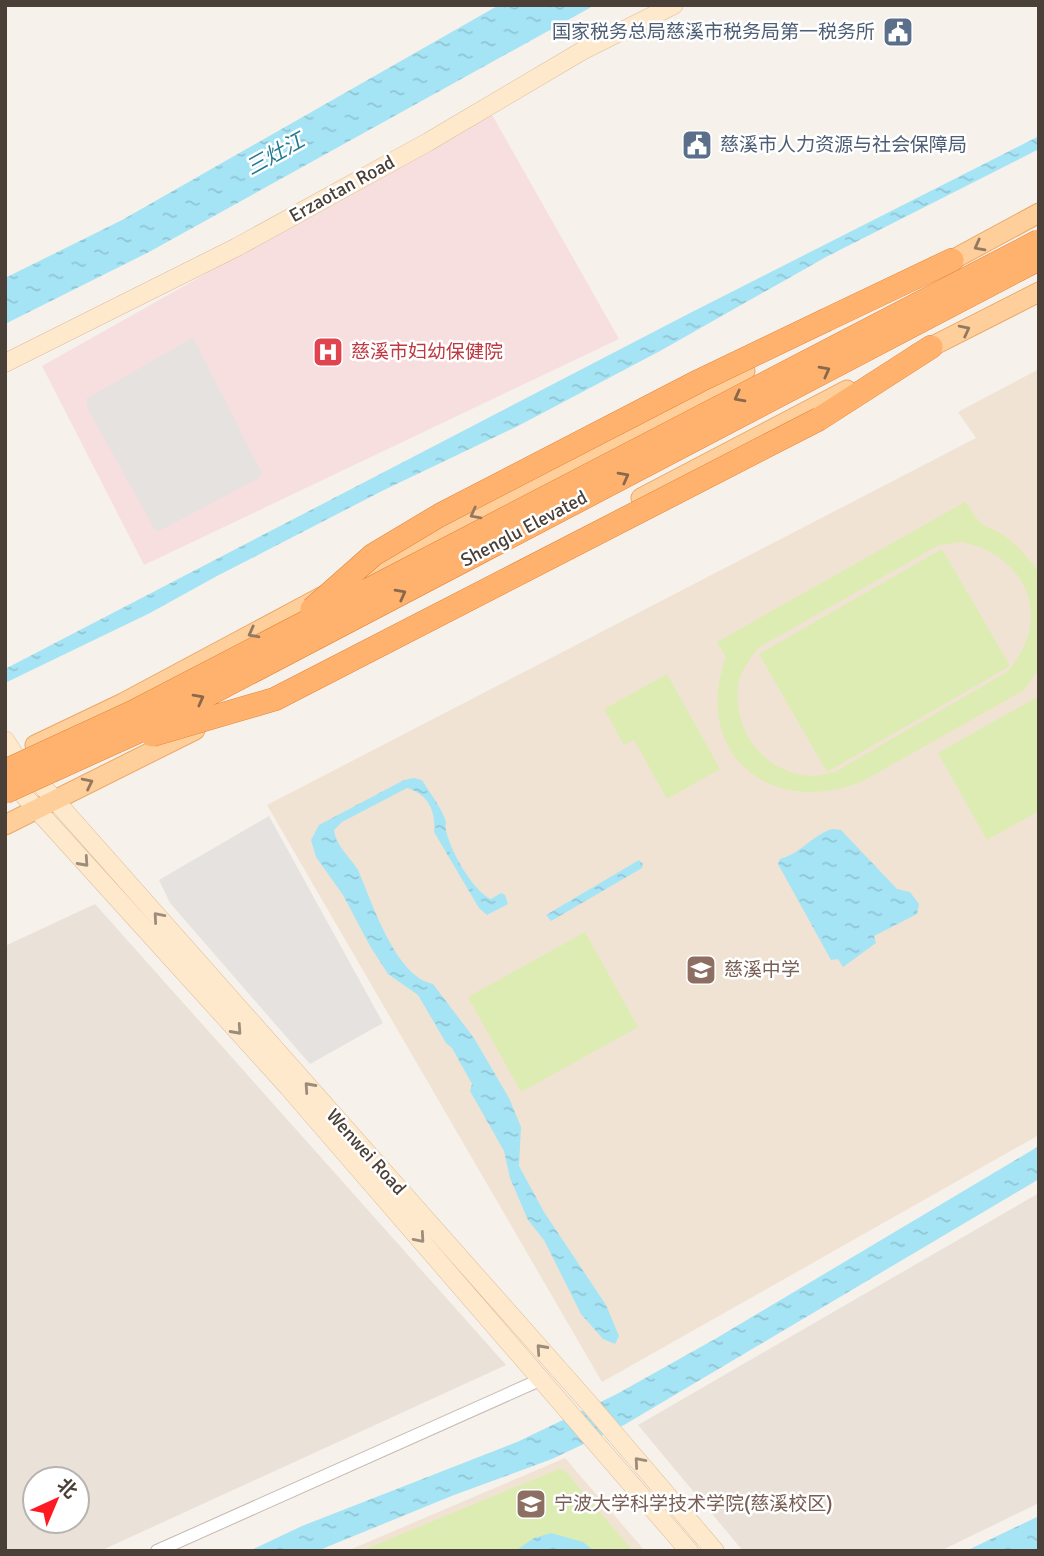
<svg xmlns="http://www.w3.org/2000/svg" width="1044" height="1556" viewBox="0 0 1044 1556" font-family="Signika,'Noto Sans SC',sans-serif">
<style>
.residential{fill:#eae1d9;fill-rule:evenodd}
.education{fill:#f0e3d4}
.medical{fill:#f7dfe0}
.green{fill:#ddecb2;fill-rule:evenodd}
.parking{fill:#e5e2df}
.water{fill:url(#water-ripples)}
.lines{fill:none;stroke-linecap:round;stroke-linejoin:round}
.street-casing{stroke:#c6b9b0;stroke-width:14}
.secondary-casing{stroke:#dbbe9b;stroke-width:19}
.primary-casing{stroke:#eba865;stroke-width:21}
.highway-casing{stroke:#e68335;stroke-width:24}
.street{stroke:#fff;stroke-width:12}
.secondary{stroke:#ffe9cc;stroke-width:18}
.primary{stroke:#ffcf9b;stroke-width:19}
.highway{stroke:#ffb26d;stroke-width:23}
.highway-bridge-casing{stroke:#e68335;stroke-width:24;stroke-linecap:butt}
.highway-bridge{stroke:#ffb26d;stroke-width:23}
.oneway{stroke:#937960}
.oneway2{stroke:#8a684b}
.oneway3{stroke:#9c8c7b}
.labels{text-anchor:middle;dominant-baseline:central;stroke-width:5;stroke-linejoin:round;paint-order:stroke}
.service-label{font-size:19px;fill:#4e5e75;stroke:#fff;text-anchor:end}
.street-label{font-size:19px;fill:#4b4038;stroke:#fff}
.health-label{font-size:19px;fill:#be3a42;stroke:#fff;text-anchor:start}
.education-label{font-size:19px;fill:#785e54;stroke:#fff;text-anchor:start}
.water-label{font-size:21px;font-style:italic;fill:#247a94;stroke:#fff}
</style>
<defs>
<pattern id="water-ripples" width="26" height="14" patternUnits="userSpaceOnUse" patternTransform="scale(1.75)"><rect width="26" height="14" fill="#a5e4f5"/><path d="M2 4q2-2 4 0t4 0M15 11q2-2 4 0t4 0" fill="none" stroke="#90c5d3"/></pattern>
</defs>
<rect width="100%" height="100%" fill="#f6f1eb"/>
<path class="residential" d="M 95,904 L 506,1365 L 100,1551 L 5,1551 L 5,946 ZM 35,1479 L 77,1479 L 77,1521 L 35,1521 Z
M 1039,1193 L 1039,1503 L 940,1551 L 743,1551 L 638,1425 Z"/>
<path class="education" d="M 1039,369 L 1039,1135 L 602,1382 L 267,805 L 976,438 L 958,412 Z
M 565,1458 L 645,1551 L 347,1551 Z"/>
<path class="medical" d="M 491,113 L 619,339 L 144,565 L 42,366 Z"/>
<path class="green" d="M 965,502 L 980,523 L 1002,534 L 1016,545 L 1039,571 L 1039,669 L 1024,690 L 863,781 C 771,819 691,754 726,657 L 717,642 ZM 961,542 C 969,544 979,546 987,550 C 1039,578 1044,630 1007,672 L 835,772 C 828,773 820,776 813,776 C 766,775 733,732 738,686 C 740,672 750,659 758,648 L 939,545 Z
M 942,549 L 1010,666 L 827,772 L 759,654 Z
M 667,674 L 720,769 L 667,799 L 634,740 L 624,745 L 604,709 Z
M 1039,696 L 1039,811 L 987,840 L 938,753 Z
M 585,932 L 638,1027 L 521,1092 L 468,997 Z
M 559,1469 L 565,1471 L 633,1551 L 361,1551 Z"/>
<path class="parking" d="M 192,338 L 195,341 L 262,474 L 259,478 L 161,530 L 155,530 L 88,409 L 86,399 Z
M 269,816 L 383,1023 L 310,1064 L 170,903 L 159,880 Z"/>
<path class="water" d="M 499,5 L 595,5 L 149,252 L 5,324 L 5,278 L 122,220 Z
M 1039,136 L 1039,149 L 826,257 L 660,351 L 516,427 L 384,490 L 217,576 L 150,613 L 5,683 L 5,669 L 690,313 Z
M 414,778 L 422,780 C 429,792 440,805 445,819 C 448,828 444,820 446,830 C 449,848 473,892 491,899 L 501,893 L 505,895 L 508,904 L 487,915 L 479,908 L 434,832 C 436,811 428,794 407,788 L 342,822 L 334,830 C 336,846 350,857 358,870 C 373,904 395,976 433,984 L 474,1038 L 509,1098 L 521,1127 L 519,1166 L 544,1212 L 606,1305 L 619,1336 L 615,1344 L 603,1339 L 581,1314 L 544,1240 L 528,1220 L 510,1178 L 504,1151 L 470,1091 L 472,1084 L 452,1048 L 446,1043 L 418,995 L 388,974 L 370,946 L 343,895 L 316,857 L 311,840 L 319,825 L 404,780 Z
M 832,829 L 841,830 L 897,889 L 910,892 L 919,904 L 917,914 L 874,936 L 876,943 L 843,967 L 838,959 L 831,960 L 778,864 L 780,859 C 802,853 812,835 832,829 Z
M 639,860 L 643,864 L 642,868 L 551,921 L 546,915 Z
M 1039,1146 L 1039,1179 L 624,1425 L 552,1459 L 454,1495 L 317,1551 L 249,1551 L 302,1526 L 517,1442 L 615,1395 L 715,1339 Z
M 1039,1516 L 1039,1551 L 966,1551 Z
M 551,1533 L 583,1542 L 594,1551 L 515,1551 L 534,1538 Z"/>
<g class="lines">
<g class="street-casing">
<path id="street" d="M 157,1551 L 542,1379"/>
</g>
<g class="secondary-casing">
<path id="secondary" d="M 5,363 L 237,247 L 428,142 L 582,51 L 674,5
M 5,740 L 15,755 L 586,1400 L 715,1551
M 10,780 L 288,1087 L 689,1551"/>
</g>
<g class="primary-casing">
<path id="primary" d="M 941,266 L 1039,213
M 917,354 L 1039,292
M 641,498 L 847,390
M 354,579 L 745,371
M 35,745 L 123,703 L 325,595
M 5,825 L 195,730"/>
</g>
<g class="highway-casing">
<path id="highway" d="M 826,320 L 952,260
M 819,419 L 931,347"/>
</g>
<use href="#street" class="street"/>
<use href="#secondary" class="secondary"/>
<use href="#primary" class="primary"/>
<use href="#highway" class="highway"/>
<g class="highway-bridge-casing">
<path id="highway-bridge" d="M 312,609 L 373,555 L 440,515 L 699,381 L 826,320
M 152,735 L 275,699 L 819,419
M 5,771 L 133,712 L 1039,241
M 5,792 L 135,733 L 1039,259"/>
</g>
<use href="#highway-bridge" class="highway-bridge"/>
</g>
<defs><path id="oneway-chevron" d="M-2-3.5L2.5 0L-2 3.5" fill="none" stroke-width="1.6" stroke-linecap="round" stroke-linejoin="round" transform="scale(1.75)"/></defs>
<g class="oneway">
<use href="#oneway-chevron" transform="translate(979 246) rotate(152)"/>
<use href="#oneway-chevron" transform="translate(965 330) rotate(-27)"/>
<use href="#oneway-chevron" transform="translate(475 514) rotate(152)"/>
<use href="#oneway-chevron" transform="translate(253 633) rotate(152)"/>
<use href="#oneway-chevron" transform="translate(88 783) rotate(-26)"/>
</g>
<g class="oneway2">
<use href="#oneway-chevron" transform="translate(825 371) rotate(-28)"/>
<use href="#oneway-chevron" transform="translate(739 397) rotate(152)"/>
<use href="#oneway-chevron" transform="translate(624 477) rotate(-28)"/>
<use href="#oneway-chevron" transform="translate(401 594) rotate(-28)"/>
<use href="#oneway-chevron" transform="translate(199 699) rotate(-28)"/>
</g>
<g class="oneway3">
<use href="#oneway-chevron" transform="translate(84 862) rotate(48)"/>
<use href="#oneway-chevron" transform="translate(158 917) rotate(-131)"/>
<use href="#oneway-chevron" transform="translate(237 1030) rotate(48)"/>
<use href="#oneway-chevron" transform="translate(309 1087) rotate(-132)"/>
<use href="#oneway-chevron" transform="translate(420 1238) rotate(49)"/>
<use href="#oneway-chevron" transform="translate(541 1349) rotate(-132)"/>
<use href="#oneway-chevron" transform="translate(639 1462) rotate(-131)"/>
</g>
<defs>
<g id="civic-square" transform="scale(1.575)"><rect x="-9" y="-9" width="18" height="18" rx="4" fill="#5c6f8a" stroke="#fff"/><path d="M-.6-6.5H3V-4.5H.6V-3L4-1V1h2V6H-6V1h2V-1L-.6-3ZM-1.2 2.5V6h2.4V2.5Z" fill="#fff"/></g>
<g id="hospital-square" transform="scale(1.575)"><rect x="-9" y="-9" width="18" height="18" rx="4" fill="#e0444e" stroke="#fff"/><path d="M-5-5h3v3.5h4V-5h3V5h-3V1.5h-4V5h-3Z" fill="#fff"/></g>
<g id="school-square" transform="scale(1.575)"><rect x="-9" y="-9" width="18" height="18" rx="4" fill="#8d6e63" stroke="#fff"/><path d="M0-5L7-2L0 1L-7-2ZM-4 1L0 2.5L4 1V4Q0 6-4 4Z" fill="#fff"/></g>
<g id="university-square" transform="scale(1.575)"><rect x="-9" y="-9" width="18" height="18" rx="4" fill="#8d6e63" stroke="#fff"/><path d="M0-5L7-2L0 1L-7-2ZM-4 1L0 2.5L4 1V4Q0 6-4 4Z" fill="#fff"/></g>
</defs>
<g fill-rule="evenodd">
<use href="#civic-square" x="898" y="32"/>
<use href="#civic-square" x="697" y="145"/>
<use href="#hospital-square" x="328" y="352"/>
<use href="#school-square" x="701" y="970"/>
<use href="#university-square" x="531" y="1504"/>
</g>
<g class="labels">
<g class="service-label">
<text x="875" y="32">国家税务总局慈溪市税务局第一税务所</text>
<text x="720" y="145" text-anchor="start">慈溪市人力资源与社会保障局</text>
</g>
<g class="street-label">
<text transform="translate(342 189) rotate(-29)">Erzaotan Road</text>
<text transform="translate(524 529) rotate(-28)">Shenglu Elevated</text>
<text transform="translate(366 1152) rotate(48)">Wenwei Road</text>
</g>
<g class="health-label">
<text x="351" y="352">慈溪市妇幼保健院</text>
</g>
<g class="education-label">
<text x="724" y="970">慈溪中学</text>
<text x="554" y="1504">宁波大学科学技术学院(慈溪校区)</text>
</g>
<g class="water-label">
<text transform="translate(275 154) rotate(-29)">三灶江</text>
</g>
</g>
<rect width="1044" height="1556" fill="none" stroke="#4b4038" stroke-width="14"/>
<g transform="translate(56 1500) rotate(44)"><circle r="33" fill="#ffffff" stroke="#b7b3af" stroke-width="2"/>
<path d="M0-5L12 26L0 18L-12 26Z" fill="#ff1923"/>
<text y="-10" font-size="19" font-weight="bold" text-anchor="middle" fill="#4b4038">北</text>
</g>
</svg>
